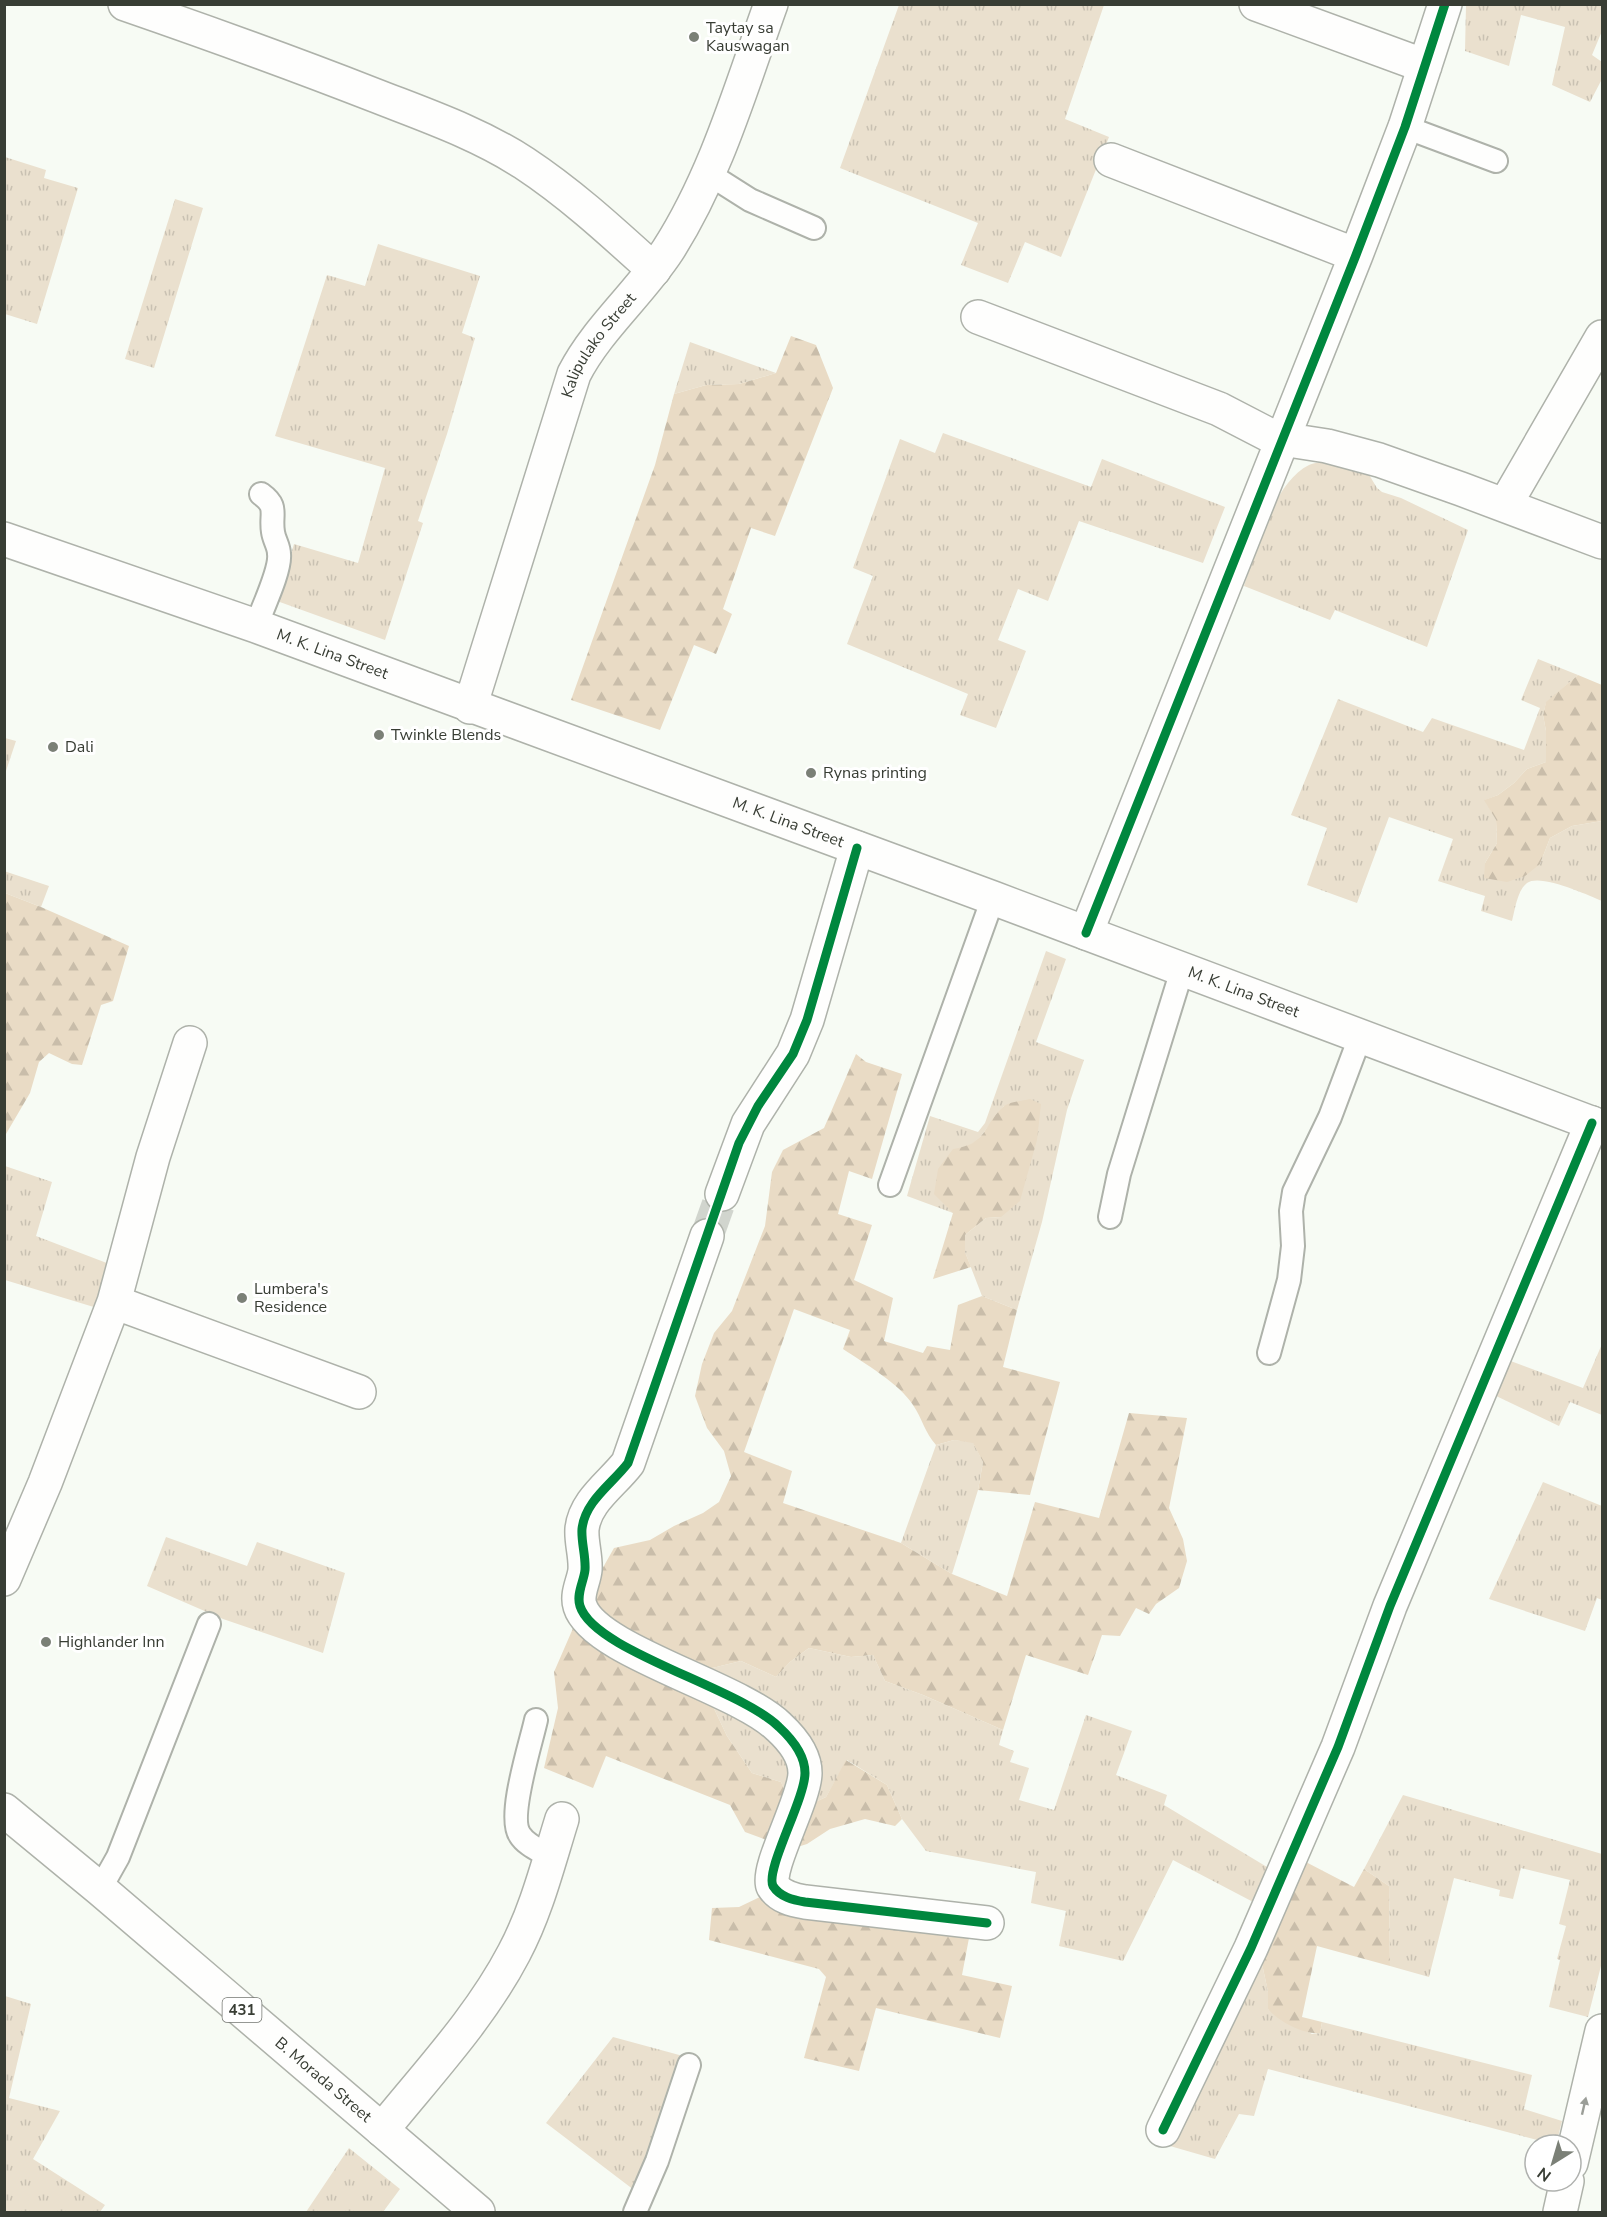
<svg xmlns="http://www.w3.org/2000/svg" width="1607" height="2217" viewBox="0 0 1607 2217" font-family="'Nunito Sans',sans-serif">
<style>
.grass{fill:url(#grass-tufts)}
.forest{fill:url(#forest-firs)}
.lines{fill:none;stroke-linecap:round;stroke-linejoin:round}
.minor-tunnel{stroke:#d1d5ce;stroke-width:33;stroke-dasharray:33 16;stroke-linecap:butt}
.service-casing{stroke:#aeb2aa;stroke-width:26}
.minor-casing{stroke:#aeb2aa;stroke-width:36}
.tertiary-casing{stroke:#aeb2aa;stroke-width:36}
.secondary-casing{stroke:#aeb2aa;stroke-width:36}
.primary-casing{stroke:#aeb2aa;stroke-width:36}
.service{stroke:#fefefd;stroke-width:22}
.minor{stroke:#fefefd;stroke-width:33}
.tertiary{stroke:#fefefd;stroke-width:33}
.secondary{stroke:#fefefd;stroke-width:33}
.primary{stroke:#fefefd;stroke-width:33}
.cycleway-casing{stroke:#fff;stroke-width:13}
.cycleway{stroke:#00873e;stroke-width:9}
.oneway{fill:#9b9e98}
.poi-dot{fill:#7b8077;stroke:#fff;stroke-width:2}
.labels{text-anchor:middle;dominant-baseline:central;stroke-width:6;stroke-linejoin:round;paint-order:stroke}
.shield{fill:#fff;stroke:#747771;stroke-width:1.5}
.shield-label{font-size:15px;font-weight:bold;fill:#383d34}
.poi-label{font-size:16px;fill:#383d34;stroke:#fff;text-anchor:start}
.street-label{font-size:16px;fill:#383d34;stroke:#fff}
</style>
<defs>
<pattern id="grass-tufts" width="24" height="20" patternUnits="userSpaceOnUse" patternTransform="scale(1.5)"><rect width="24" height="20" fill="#eae0ce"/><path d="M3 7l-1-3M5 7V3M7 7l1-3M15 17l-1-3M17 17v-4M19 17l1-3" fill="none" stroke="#c9c1b2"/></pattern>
<pattern id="forest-firs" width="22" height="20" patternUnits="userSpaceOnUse" patternTransform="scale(1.5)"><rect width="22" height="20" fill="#e9dbc5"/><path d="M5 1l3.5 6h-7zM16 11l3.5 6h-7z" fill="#c9bdaa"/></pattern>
</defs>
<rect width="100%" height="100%" fill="#f7fbf4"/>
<path class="grass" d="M 899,5 L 1104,5 L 1065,119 L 1109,137 L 1061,257 L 1025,242 L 1008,283 L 961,265 L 978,223 L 840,168 Z
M 1466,5 L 1602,5 L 1602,31 L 1592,55 L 1602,62 L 1602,79 L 1590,102 L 1552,85 L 1565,27 L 1521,15 L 1509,66 L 1465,51 Z
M 5,157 L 46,170 L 44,178 L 78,188 L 37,324 L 5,314 Z
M 175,199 L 203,208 L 154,368 L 125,359 Z
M 378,244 L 480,276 L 462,333 L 475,338 L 447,434 L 418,521 L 423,523 L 385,640 L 277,601 L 294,544 L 358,563 L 385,468 L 275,436 L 327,275 L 365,286 Z
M 690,342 L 776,373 L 739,384 L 706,385 L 674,394 Z
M 943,433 L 1091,487 L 1102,459 L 1225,507 L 1203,563 L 1079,521 L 1048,601 L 1018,589 L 998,640 L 1026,651 L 996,728 L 960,715 L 968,694 L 847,644 L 873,576 L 853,568 L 900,439 L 935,453 Z
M 1331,461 L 1368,473 L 1377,488 L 1382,492 L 1401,498 L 1468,530 L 1427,647 L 1335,610 L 1330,620 L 1244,586 C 1256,550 1273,483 1309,465 C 1316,462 1324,462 1331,461 Z
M 1538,659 L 1578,675 L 1546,703 L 1543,715 L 1546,731 L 1546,762 L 1527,769 L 1514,783 L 1498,795 L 1485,800 L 1496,820 L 1497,843 L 1485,863 L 1540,864 L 1550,838 L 1572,826 L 1602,821 L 1602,901 C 1588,895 1540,873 1527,883 C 1517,891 1515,910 1512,921 L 1481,911 L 1485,896 L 1438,881 L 1453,839 L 1389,817 L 1357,903 L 1307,885 L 1327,828 L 1291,815 L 1338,699 L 1423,732 L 1432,718 L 1524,750 L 1540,708 L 1521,700 Z
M 5,738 L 16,741 L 5,774 L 4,738 Z
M 4,871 L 49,886 L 41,907 L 5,893 Z
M 1046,951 L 1066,959 L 1036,1042 L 1084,1060 L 1067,1110 L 1042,1222 L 1017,1310 L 982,1296 L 965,1252 L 965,1235 L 986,1218 L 1001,1217 L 1004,1106 L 977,1141 L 966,1147 L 953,1213 L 907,1196 L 930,1116 L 978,1132 L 985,1123 Z
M 5,1166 L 52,1182 L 36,1236 L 112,1265 L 97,1308 L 5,1280 Z
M 1602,1344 L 1602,1415 L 1570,1402 L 1559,1426 L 1492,1394 L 1508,1360 L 1583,1388 Z
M 954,1440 L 973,1442 L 983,1462 L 978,1490 L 952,1574 L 901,1543 L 936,1445 Z
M 1543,1482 L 1602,1506 L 1602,1600 L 1597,1598 L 1585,1631 L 1489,1599 Z
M 166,1537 L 247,1566 L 257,1542 L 345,1573 L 323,1653 L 223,1619 L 147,1586 Z
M 809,1648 L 851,1657 L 873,1655 L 885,1681 L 923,1695 L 1003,1730 L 999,1745 L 1014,1751 L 1010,1762 L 1029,1768 L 1019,1800 L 1054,1810 L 1086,1715 L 1132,1731 L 1116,1775 L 1167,1795 L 1164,1805 L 1272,1870 L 1257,1904 L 1173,1860 L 1123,1961 L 1059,1946 L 1066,1911 L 1031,1903 L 1036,1872 L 926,1851 L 902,1819 L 887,1785 L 847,1760 L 826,1797 L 803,1808 L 811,1778 L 708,1669 L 741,1661 L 776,1677 L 790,1662 Z
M 709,1698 L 748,1716 L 795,1759 L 789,1802 L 781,1782 L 752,1773 L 727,1736 Z
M 1403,1795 L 1602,1854 L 1602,1962 L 1588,2017 L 1549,2007 L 1560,1960 L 1557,1959 L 1566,1926 L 1559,1924 L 1570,1880 L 1521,1868 L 1513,1899 L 1499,1896 L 1500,1890 L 1454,1878 L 1429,1977 L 1390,1966 L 1389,1886 L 1364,1869 Z
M 1261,1959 L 1268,1992 L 1268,2009 L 1312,2034 L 1320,2033 L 1322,2022 L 1532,2075 L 1524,2109 L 1562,2121 L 1556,2145 L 1268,2069 L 1254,2116 L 1239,2114 L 1215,2159 L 1170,2146 L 1240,2011 Z
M 5,1996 L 31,2004 L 9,2098 L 60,2111 L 33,2159 L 105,2205 L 100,2212 L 5,2212 Z
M 613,2037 L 683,2056 L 634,2190 L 546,2123 Z
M 349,2148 L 400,2189 L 383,2212 L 306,2212 Z"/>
<path class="forest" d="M 791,336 L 816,345 L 833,388 L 775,536 L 751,528 L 723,609 L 732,614 L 716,654 L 694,645 L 660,730 L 571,700 L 655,465 L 674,394 L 706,385 L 739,384 L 776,373 Z
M 1578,675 L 1602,685 L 1602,821 L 1572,826 L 1550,838 L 1540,864 L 1525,876 L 1507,882 L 1484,878 L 1485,863 L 1497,843 L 1496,820 L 1484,800 L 1498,795 L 1514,783 L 1527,769 L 1546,762 L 1546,731 L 1543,715 L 1546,702 Z
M 5,893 L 41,907 L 129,946 L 113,1001 L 101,1005 L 82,1065 L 72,1064 L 49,1053 L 39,1062 L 30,1093 L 6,1134 L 5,1180 Z
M 856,1054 L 866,1062 L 902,1074 L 872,1179 L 849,1171 L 838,1214 L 872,1225 L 854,1280 L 893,1298 L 884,1341 L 923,1353 L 927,1346 L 950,1350 L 958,1305 L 982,1296 L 1017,1310 L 1003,1367 L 1060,1382 L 1030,1495 L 978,1490 L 983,1462 L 973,1443 L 954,1440 L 936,1445 C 925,1433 922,1418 913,1405 C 900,1384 864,1363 843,1349 L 850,1330 L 794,1309 L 744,1452 L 792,1471 L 783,1503 L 901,1543 L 952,1574 L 1007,1596 L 1035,1502 L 1099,1518 L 1129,1413 L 1187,1418 L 1169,1508 L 1183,1539 L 1187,1561 L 1179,1588 L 1156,1604 L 1149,1614 L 1136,1608 L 1120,1636 L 1102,1635 L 1088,1675 L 1026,1655 L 1003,1730 L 923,1695 L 885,1681 L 873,1655 L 851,1657 L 809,1648 L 790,1662 L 776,1677 L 741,1661 L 708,1669 L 709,1698 L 727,1736 L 752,1773 L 781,1782 L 794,1812 L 826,1797 L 846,1760 L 887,1785 L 902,1819 L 895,1826 L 865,1819 L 830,1829 L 807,1844 L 791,1849 L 745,1832 L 730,1805 L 606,1756 L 593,1788 L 544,1768 L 558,1708 L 554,1672 L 574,1626 L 595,1604 L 601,1571 L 614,1548 L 650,1540 L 674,1526 L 703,1513 L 719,1502 L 731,1476 L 724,1451 L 707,1428 L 695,1396 L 702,1364 L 714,1333 L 732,1311 L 765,1226 L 772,1172 L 783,1150 L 824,1128 Z
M 1030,1099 L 1041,1104 L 1037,1140 L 1020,1201 L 1001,1217 L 986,1218 L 965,1235 L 965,1252 L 971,1267 L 933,1279 L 953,1213 L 934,1194 L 938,1169 L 953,1149 C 987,1144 982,1127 1003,1107 C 1008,1102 1022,1101 1030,1099 Z
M 1302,1860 L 1354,1887 L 1364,1869 L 1389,1886 L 1390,1966 L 1317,1946 L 1302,2017 L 1322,2022 L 1320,2033 C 1304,2035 1278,2021 1268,2009 L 1268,1992 L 1261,1959 Z
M 762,1896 L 807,1914 L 969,1938 L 962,1975 L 1012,1986 L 1000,2038 L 876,2008 L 859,2071 L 804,2058 L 826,1977 L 819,1969 L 709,1940 L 712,1908 L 739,1907 Z"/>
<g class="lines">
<path class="minor-tunnel" d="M 707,1236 L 722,1194"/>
<g class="service-casing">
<path id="service" d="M 1405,127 L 1496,161
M 709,174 L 750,200 L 814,228
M 256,626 C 262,609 281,570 279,554 C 279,546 274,540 273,532 C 270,514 279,507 261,494
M 890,1185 L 993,898
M 1110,1217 L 1119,1174 L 1182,970
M 1269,1353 L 1289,1280 L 1293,1246 L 1291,1211 L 1294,1192 L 1330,1117 L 1360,1037
M 536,1720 C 531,1743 507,1817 520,1835 C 526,1845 541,1851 550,1857
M 100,1889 L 118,1857 L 209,1624
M 635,2212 L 657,2161 L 689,2065"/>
</g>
<g class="minor-casing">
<path id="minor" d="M 125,4 C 209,33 292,63 374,95 C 425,115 478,133 524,163 C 571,194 612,232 654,270
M 1256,4 L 1425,66
M 1111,160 L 1356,255
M 978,317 L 1219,409 L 1275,438 L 1327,446 L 1379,460 L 1461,489 L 1602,542
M 1505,505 L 1602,337
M 1086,933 L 1356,255 L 1405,127 L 1445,4
M 722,1194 L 748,1124 L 793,1054 L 807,1020 L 857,848
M 707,1236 L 628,1463 C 612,1484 585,1501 582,1529 C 581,1542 586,1556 585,1570 C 584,1581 576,1594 580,1606 C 594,1651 738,1687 779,1727 C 792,1739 805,1755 805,1773 C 805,1799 765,1870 773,1886 C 780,1897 793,1900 805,1902 L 987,1923
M 114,1302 L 359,1392
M 4,1579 L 45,1483 L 114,1302 L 153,1157 L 190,1043
M 382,2130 C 428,2073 480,2018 514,1953 C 536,1912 548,1864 562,1819
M 1163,2130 L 1251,1948 L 1338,1747 L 1390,1606 L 1592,1123"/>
</g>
<g class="tertiary-casing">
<g id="tertiary">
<path id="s1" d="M 470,707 L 574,374 C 597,329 640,293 668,250 C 716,175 741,87 771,4"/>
</g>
</g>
<g class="secondary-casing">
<g id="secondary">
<path id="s2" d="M 4,539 L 256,626 L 993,898 L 1602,1127"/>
<path d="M 1571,2163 L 1602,2031"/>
<path d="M 1560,2212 L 1567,2181"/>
</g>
</g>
<g class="primary-casing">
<g id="primary">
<path id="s3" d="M 4,1810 L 100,1889 L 478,2212"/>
</g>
</g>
<use href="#service" class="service"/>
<use href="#minor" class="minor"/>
<use href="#tertiary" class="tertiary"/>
<use href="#secondary" class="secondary"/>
<use href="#primary" class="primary"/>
<g class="cycleway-casing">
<path id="cycleway" d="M 857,848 L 807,1020 L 793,1054 L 758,1106 L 739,1143 L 628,1463 C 612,1484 585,1501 582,1529 C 581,1542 586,1556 585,1570 C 584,1581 576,1594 580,1606 C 594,1651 738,1687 779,1727 C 792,1739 805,1755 805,1773 C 805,1799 765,1870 773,1886 C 780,1897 793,1900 805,1902 L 987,1923
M 1086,933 L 1356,255 L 1405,127 L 1445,4
M 1163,2130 L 1251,1948 L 1338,1747 L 1390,1606 L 1592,1123"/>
</g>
<use href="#cycleway" class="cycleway"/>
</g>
<defs><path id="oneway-solid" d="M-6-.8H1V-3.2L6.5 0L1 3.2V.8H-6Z" transform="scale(1.5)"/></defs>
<use class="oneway" href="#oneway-solid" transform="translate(1584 2106) rotate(-77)"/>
<g class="poi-dot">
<circle cx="694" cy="37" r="6"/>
<circle cx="379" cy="735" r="6"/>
<circle cx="53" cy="747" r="6"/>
<circle cx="811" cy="773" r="6"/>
<circle cx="242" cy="1298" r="6"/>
<circle cx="46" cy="1642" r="6"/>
</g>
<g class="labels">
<rect class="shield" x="222.5" y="1998" width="39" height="24" rx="4.5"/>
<g class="shield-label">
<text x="242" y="2010">431</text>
</g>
<g class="poi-label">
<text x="706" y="28">Taytay sa<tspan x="706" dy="18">Kauswagan</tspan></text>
<text x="391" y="735">Twinkle Blends</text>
<text x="65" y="747">Dali</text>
<text x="823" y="773">Rynas printing</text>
<text x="254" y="1289">Lumbera's<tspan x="254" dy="18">Residence</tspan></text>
<text x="58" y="1642">Highlander Inn</text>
</g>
<g class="street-label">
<text stroke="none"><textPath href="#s1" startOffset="386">Kalipulako Street</textPath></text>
<text stroke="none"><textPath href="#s2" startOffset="348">M. K. Lina Street</textPath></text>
<text stroke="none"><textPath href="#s2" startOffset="834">M. K. Lina Street</textPath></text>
<text stroke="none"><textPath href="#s2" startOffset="1320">M. K. Lina Street</textPath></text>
<text stroke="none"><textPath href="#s3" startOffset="418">B. Morada Street</textPath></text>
</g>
</g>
<rect width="1607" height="2217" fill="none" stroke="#383d34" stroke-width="12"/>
<g transform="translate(1553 2163) rotate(217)"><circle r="28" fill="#ffffff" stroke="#afb1ae" stroke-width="1.5"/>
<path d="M0-4.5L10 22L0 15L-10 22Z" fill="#7b8077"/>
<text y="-9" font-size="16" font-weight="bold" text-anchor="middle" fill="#383d34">N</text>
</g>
</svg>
